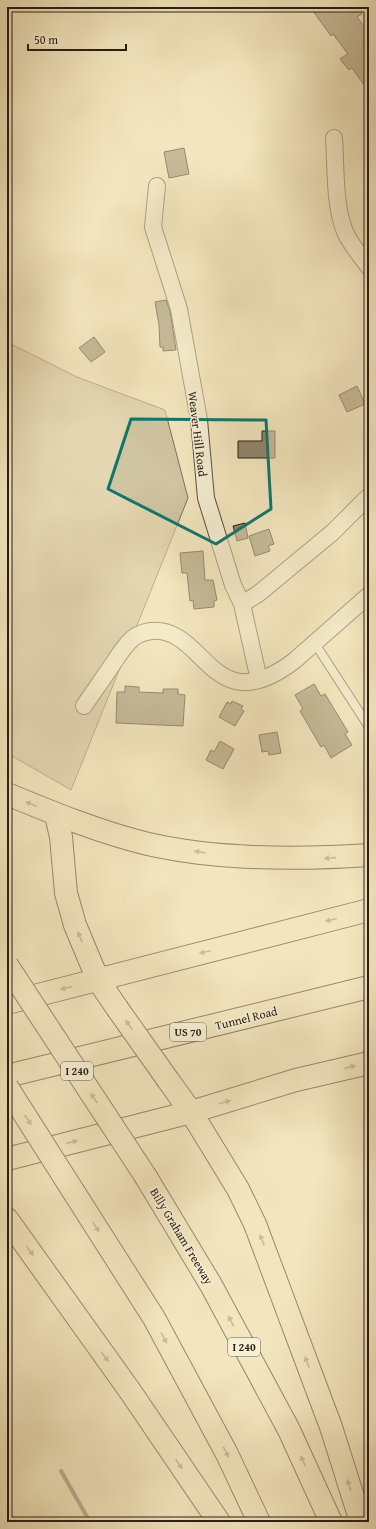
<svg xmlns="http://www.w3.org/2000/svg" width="376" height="1529" viewBox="0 0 376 1529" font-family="'Gentium Book Plus',serif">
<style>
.green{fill:#d0c4a1;stroke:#7c705a}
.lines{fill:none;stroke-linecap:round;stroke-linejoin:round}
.stream{stroke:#786d57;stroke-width:4}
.building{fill:#91866c;stroke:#271d14}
.lane-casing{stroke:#5a4f3e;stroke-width:10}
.street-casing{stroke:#5a4f3e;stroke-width:18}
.primary-casing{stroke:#271d14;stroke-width:24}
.highway-casing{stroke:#271d14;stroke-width:24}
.lane{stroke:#f7efd5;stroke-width:8}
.street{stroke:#f7efd5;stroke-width:16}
.primary{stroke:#f3e6be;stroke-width:22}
.highway{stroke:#f3e6be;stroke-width:22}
.highway-bridge-casing{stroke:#271d14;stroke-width:24;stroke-linecap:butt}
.highway-bridge{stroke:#f3e6be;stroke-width:22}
.oneway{fill:#978c72}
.marked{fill:none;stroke:#0f766e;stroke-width:3;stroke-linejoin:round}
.labels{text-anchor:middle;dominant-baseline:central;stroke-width:3.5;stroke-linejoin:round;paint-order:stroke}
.shield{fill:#f7efd5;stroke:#655c4e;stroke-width:1}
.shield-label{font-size:11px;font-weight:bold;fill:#271d14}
.street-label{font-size:12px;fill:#271d14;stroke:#f7efd5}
</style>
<rect width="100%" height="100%" fill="#f3e6be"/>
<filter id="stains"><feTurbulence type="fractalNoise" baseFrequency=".005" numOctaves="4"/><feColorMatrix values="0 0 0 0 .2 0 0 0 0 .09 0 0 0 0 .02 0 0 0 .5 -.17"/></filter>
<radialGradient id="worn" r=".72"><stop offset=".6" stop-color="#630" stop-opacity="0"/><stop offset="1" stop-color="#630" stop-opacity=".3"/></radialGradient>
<path class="green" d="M 7,342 L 77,377 L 165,410 L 188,498 L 71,790 L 7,753 Z"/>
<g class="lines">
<path class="stream" d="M 61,1471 L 90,1522"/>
</g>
<path class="building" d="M 310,7 L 357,7 L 362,14 L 357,17 L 369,33 L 369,92 L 352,68 L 349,70 L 340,59 L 348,54 L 333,34 L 331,36 L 326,29 Z
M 184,148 L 189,174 L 169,178 L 164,152 Z
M 166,300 L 170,311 L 176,350 L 163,351 L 163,347 L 160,347 L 159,325 L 155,302 Z
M 94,337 L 105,352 L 91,362 L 79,348 Z
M 357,386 L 365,404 L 347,412 L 339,395 Z
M 262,431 L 275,431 L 275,458 L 238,458 L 238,441 L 262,441 Z
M 245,523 L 248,538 L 237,541 L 233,526 Z
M 269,529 L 274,544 L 268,546 L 270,551 L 255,556 L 249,536 Z
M 203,551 L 205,580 L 213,580 L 217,600 L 214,601 L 214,607 L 194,609 L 193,600 L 190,601 L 187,573 L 182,573 L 180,553 Z
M 314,684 L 321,696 L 325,694 L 348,732 L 345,734 L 352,745 L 331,758 L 324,745 L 321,747 L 300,711 L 303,709 L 295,695 Z
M 125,686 L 139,687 L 139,692 L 163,693 L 163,689 L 178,689 L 178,694 L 185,695 L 183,726 L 116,723 L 117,692 L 125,692 Z
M 232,701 L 243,706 L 241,709 L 244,711 L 235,726 L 219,717 L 227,702 L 231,704 Z
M 277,732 L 281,753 L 269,755 L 268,751 L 262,752 L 259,735 Z
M 220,741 L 234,749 L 223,769 L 206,760 L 211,750 L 214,752 Z"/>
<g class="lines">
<g class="lane-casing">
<path id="lane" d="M 314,642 L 369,727"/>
</g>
<g class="street-casing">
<path id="street" d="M 334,138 C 336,167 334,208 346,234 C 352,246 361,257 369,267
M 157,186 L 153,227 L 179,309 L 199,420 L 206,498 L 233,585 L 242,604 L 259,680
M 242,604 L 258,594 L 333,532 L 369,496
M 84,706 C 92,694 100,683 108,671 C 116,660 122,648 132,639 C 136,635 145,632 151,631 C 206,626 211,724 294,661 L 369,595"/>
</g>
<g class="primary-casing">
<path id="primary" d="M 7,1003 L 369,910
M 7,1076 L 369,987
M 7,1159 L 191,1112 L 296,1080 L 369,1063"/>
</g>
<g class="highway-casing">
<path id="highway" d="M 7,794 C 53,813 99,832 148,844 C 219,860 296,860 369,855
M 56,815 L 61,837 L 66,893 L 75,925 L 98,980 L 117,1008
M 168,1080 L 191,1112 L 238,1189 L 255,1224 L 331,1427 L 361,1522
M 146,1177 L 211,1285 L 289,1430 L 331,1522
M 75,1194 L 154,1318 L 227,1454 L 259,1522
M 7,1219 L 130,1391 L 219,1522"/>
</g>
<use href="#lane" class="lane"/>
<use href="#street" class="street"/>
<use href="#primary" class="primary"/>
<use href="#highway" class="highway"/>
<g class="highway-bridge-casing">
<path id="highway-bridge" d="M 7,965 L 146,1177
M 117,1008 L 168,1080
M 7,1087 L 75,1194"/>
</g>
<use href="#highway-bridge" class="highway-bridge"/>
</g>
<defs><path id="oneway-solid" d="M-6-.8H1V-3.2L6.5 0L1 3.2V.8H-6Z"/></defs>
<g class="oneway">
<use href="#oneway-solid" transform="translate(31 804) rotate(-157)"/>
<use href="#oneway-solid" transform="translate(200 852) rotate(-171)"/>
<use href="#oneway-solid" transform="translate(330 858) rotate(176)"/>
<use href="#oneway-solid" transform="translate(331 920) rotate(166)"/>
<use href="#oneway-solid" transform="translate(80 937) rotate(-113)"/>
<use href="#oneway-solid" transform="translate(205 952) rotate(166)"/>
<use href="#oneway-solid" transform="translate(66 988) rotate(166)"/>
<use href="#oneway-solid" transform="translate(129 1025) rotate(-125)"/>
<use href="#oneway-solid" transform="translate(350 1067) rotate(-14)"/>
<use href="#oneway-solid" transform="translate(94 1098) rotate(-123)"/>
<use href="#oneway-solid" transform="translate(225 1102) rotate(-16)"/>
<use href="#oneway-solid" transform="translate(28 1120) rotate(57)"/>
<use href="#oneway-solid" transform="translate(72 1142) rotate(-14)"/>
<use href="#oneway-solid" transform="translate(96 1227) rotate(58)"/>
<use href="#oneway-solid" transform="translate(262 1240) rotate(-112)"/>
<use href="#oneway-solid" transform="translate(30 1251) rotate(54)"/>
<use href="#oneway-solid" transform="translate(231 1321) rotate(-118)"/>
<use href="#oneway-solid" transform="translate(164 1338) rotate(62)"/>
<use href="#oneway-solid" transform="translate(105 1357) rotate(54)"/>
<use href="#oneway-solid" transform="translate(307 1362) rotate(-110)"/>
<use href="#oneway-solid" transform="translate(226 1452) rotate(63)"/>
<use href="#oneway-solid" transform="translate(303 1461) rotate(-115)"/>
<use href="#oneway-solid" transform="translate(179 1464) rotate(56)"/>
<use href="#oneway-solid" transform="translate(349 1485) rotate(-107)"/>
</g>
<path d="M0 0H376V1529H0ZM 131,419 L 266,420 L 271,509 L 216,544 L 108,489 Z" fill="#f3e6be" fill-opacity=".55" fill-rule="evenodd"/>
<path class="marked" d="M 131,419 L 266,420 L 271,509 L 216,544 L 108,489 Z"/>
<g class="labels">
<g class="shield">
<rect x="170" y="1023" width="36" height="18" rx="3"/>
<rect x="61" y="1062" width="32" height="18" rx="3"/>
<rect x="228" y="1338" width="32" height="18" rx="3"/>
</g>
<g class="shield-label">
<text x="188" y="1032">US 70</text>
<text x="77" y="1071">I 240</text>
<text x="244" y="1347">I 240</text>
</g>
<g class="street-label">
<text transform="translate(198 434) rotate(83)">Weaver Hill Road</text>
<text transform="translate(246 1018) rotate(-14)">Tunnel Road</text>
<text transform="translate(182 1236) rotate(59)">Billy Graham Freeway</text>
</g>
</g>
<rect width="376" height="1529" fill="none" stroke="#f3e6be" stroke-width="24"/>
<rect x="8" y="8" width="360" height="1513" fill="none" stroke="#271d14" stroke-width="2"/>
<rect x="12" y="12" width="352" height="1505" fill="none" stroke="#271d14"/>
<path d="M28 44v6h98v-6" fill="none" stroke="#271d14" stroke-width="2"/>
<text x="34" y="44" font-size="12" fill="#271d14" stroke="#f7efd5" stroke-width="3" paint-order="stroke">50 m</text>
<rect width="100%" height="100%" filter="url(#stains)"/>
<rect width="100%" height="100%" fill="url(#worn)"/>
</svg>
